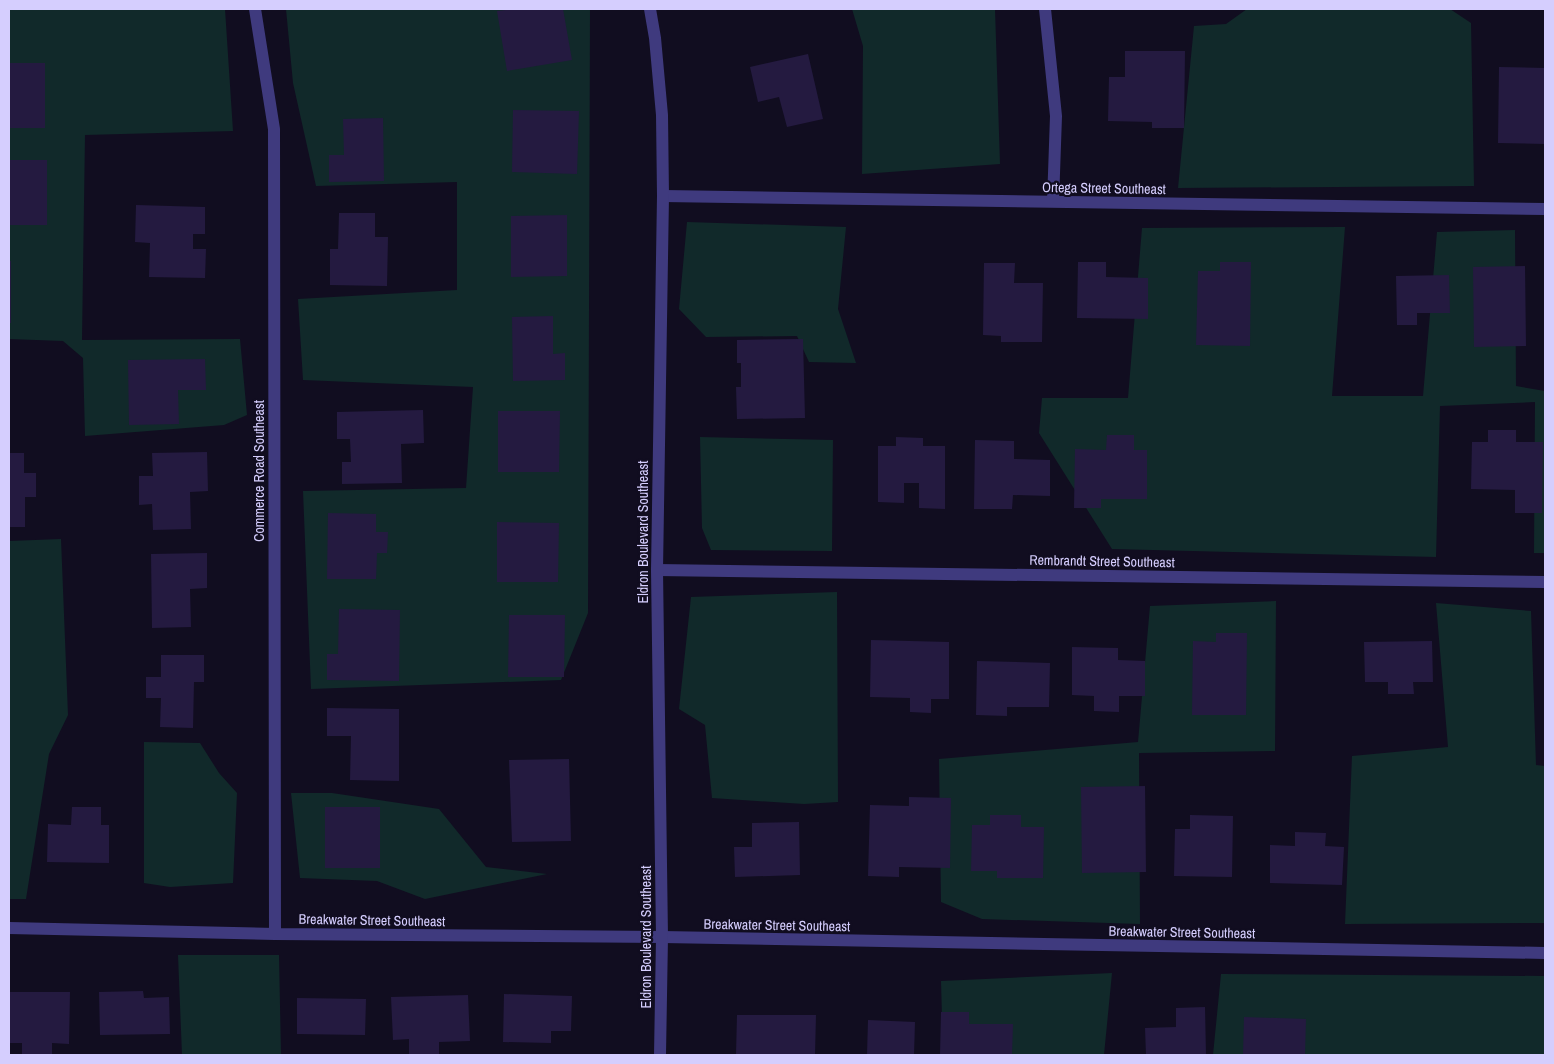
<svg xmlns="http://www.w3.org/2000/svg" width="1554" height="1064" viewBox="0 0 1554 1064" font-family="'Archivo Narrow',sans-serif">
<style>
.green{fill:#11292a}
.building{fill:#241a40}
.lines{fill:none;stroke-linecap:round;stroke-linejoin:round}
.minor{stroke:#3f3a7e;stroke-width:12}
.tertiary{stroke:#3f3a7e;stroke-width:12}
.labels{text-anchor:middle;dominant-baseline:central;stroke-width:4.5;stroke-linejoin:round;paint-order:stroke}
.street-label{font-size:14px;fill:#d5cefe;stroke:#110d20}
</style>
<rect width="100%" height="100%" fill="#110d20"/>
<path class="green" d="M 9,9 L 225,9 L 233,131 L 85,135 L 82,340 L 240,339 L 247,415 L 224,425 L 85,436 L 83,358 L 63,341 L 9,339 Z
M 286,9 L 590,9 L 588,613 L 561,680 L 311,689 L 303,491 L 466,488 L 473,387 L 303,380 L 298,299 L 457,290 L 457,182 L 316,186 L 293,83 Z
M 852,9 L 995,9 L 1000,164 L 862,174 L 863,46 Z
M 1247,9 L 1450,9 L 1471,23 L 1474,186 L 1178,188 L 1194,26 L 1226,24 Z
M 687,222 L 846,227 L 838,309 L 856,363 L 809,362 L 797,336 L 706,337 L 679,309 Z
M 1345,227 L 1332,396 L 1423,396 L 1437,232 L 1515,230 L 1516,386 L 1545,391 L 1545,553 L 1534,553 L 1535,402 L 1440,406 L 1436,557 L 1112,549 L 1039,433 L 1042,398 L 1128,398 L 1142,228 Z
M 700,437 L 833,440 L 832,551 L 711,550 L 702,528 Z
M 61,539 L 68,715 L 49,754 L 26,899 L 9,899 L 9,541 Z
M 837,592 L 838,802 L 804,804 L 712,798 L 705,725 L 679,709 L 691,597 Z
M 1276,601 L 1275,751 L 1139,753 L 1140,924 L 982,919 L 941,902 L 939,759 L 1138,742 L 1150,606 Z
M 1436,603 L 1531,611 L 1536,765 L 1545,766 L 1545,923 L 1345,924 L 1352,756 L 1448,747 Z
M 144,742 L 200,743 L 219,773 L 237,793 L 233,883 L 170,887 L 144,883 Z
M 291,793 L 332,793 L 439,809 L 486,867 L 547,874 L 425,899 L 377,881 L 300,878 Z
M 178,955 L 279,955 L 281,1055 L 182,1055 Z
M 1112,973 L 1104,1055 L 943,1055 L 941,981 Z
M 1221,974 L 1545,976 L 1545,1055 L 1213,1055 Z"/>
<path class="building" d="M 513,9 L 563,9 L 572,60 L 507,71 L 497,11 Z
M 1125,51 L 1185,51 L 1184,128 L 1152,128 L 1152,122 L 1108,121 L 1109,77 L 1125,77 Z
M 808,54 L 823,119 L 787,127 L 779,97 L 758,102 L 750,67 Z
M 9,63 L 45,63 L 45,128 L 9,128 Z
M 1499,67 L 1545,68 L 1545,144 L 1498,143 Z
M 513,110 L 579,111 L 577,174 L 512,172 Z
M 383,118 L 384,181 L 329,182 L 329,155 L 344,155 L 343,119 Z
M 9,160 L 47,160 L 47,225 L 9,225 Z
M 136,205 L 205,207 L 205,234 L 193,234 L 193,249 L 206,249 L 205,278 L 149,277 L 150,243 L 135,242 Z
M 339,213 L 375,213 L 375,237 L 388,237 L 387,286 L 330,285 L 330,249 L 338,249 Z
M 567,215 L 567,276 L 511,277 L 511,216 Z
M 9,261 L 11,261 L 11,323 L 9,323 Z
M 1078,262 L 1106,262 L 1106,277 L 1148,278 L 1148,319 L 1077,318 Z
M 1220,262 L 1251,262 L 1250,346 L 1196,345 L 1198,271 L 1220,271 Z
M 984,263 L 1015,263 L 1014,283 L 1043,283 L 1042,342 L 1001,342 L 1001,336 L 983,335 Z
M 1525,266 L 1526,346 L 1474,347 L 1473,267 Z
M 1449,275 L 1450,313 L 1417,313 L 1417,325 L 1397,325 L 1396,276 Z
M 553,316 L 553,354 L 565,353 L 565,380 L 513,381 L 512,317 Z
M 803,339 L 805,418 L 737,419 L 736,387 L 741,387 L 741,363 L 737,363 L 737,340 Z
M 205,359 L 206,390 L 178,390 L 179,424 L 129,425 L 128,360 Z
M 423,410 L 424,443 L 401,444 L 402,483 L 342,484 L 342,462 L 351,462 L 350,439 L 337,439 L 337,412 Z
M 498,411 L 560,411 L 559,472 L 498,472 Z
M 1488,430 L 1516,430 L 1516,442 L 1543,442 L 1542,513 L 1515,513 L 1515,490 L 1471,489 L 1472,442 L 1488,442 Z
M 1107,435 L 1134,435 L 1134,450 L 1147,450 L 1147,499 L 1101,499 L 1101,508 L 1074,508 L 1075,449 L 1106,450 Z
M 896,437 L 923,438 L 923,446 L 945,446 L 945,509 L 919,508 L 919,483 L 904,483 L 904,503 L 878,502 L 878,446 L 896,446 Z
M 975,440 L 1014,441 L 1014,459 L 1050,460 L 1050,496 L 1013,495 L 1012,509 L 974,509 Z
M 207,452 L 208,491 L 190,492 L 191,529 L 153,530 L 152,504 L 139,505 L 139,476 L 153,476 L 152,453 Z
M 9,453 L 24,453 L 24,473 L 36,473 L 36,497 L 25,497 L 25,527 L 9,527 Z
M 328,513 L 376,514 L 376,532 L 388,532 L 387,553 L 377,553 L 376,579 L 327,579 Z
M 497,522 L 559,523 L 558,582 L 497,582 Z
M 207,553 L 207,588 L 190,589 L 191,627 L 152,628 L 151,554 Z
M 339,609 L 400,610 L 399,681 L 327,680 L 327,654 L 338,654 Z
M 509,615 L 565,615 L 564,677 L 508,677 Z
M 1216,633 L 1247,633 L 1246,715 L 1192,715 L 1193,641 L 1216,642 Z
M 871,640 L 949,642 L 949,699 L 931,699 L 931,713 L 910,712 L 910,698 L 870,697 Z
M 1432,641 L 1433,682 L 1413,682 L 1414,694 L 1388,694 L 1388,682 L 1365,682 L 1364,642 Z
M 1072,647 L 1118,648 L 1118,660 L 1145,661 L 1145,696 L 1119,696 L 1119,712 L 1094,711 L 1094,696 L 1072,695 Z
M 161,655 L 204,655 L 204,682 L 194,682 L 193,728 L 160,727 L 161,698 L 146,698 L 146,677 L 161,677 Z
M 977,661 L 1050,663 L 1049,707 L 1007,707 L 1007,716 L 976,715 Z
M 327,708 L 399,709 L 399,781 L 350,780 L 351,736 L 327,736 Z
M 569,759 L 571,841 L 512,842 L 509,760 Z
M 1145,786 L 1146,872 L 1082,873 L 1081,787 Z
M 909,797 L 951,798 L 950,868 L 899,867 L 899,877 L 868,876 L 870,805 L 909,806 Z
M 72,807 L 101,807 L 101,825 L 109,825 L 109,863 L 47,862 L 48,824 L 71,825 Z
M 325,807 L 380,807 L 380,868 L 325,868 Z
M 990,815 L 1021,815 L 1021,827 L 1044,827 L 1043,878 L 997,878 L 997,871 L 971,871 L 972,825 L 990,825 Z
M 1190,815 L 1233,816 L 1232,877 L 1174,876 L 1175,829 L 1190,829 Z
M 799,822 L 800,875 L 735,877 L 734,847 L 752,847 L 752,823 Z
M 1295,832 L 1326,833 L 1325,846 L 1344,847 L 1342,885 L 1270,883 L 1270,845 L 1295,846 Z
M 143,991 L 144,998 L 169,997 L 170,1034 L 100,1035 L 99,992 Z
M 9,992 L 70,992 L 69,1044 L 52,1043 L 52,1055 L 22,1055 L 22,1043 L 9,1043 Z
M 504,994 L 572,996 L 571,1031 L 551,1031 L 551,1043 L 503,1042 Z
M 468,995 L 470,1041 L 439,1042 L 439,1055 L 409,1055 L 409,1039 L 393,1040 L 391,997 Z
M 297,998 L 366,999 L 365,1035 L 297,1034 Z
M 1205,1007 L 1206,1055 L 1146,1055 L 1145,1028 L 1176,1027 L 1176,1008 Z
M 941,1012 L 969,1012 L 969,1024 L 1013,1024 L 1012,1055 L 940,1055 Z
M 737,1015 L 816,1015 L 815,1055 L 736,1055 Z
M 1244,1017 L 1306,1019 L 1305,1055 L 1243,1055 Z
M 868,1020 L 915,1022 L 914,1055 L 867,1055 Z"/>
<g class="lines">
<path class="minor" d="M 255,9 L 274,129 L 275,934
M 1045,9 L 1056,116 L 1053,202
M 663,196 L 1545,209
M 657,570 L 1545,582
M 9,928 L 275,934 L 662,937 L 1545,953"/>
<path class="tertiary" d="M 650,9 L 655,38 L 662,115 L 663,196 L 657,570 L 662,937 L 660,1055"/>
</g>
<g class="labels">
<g class="street-label">
<text transform="translate(1104 188) rotate(1)">Ortega Street Southeast</text>
<text transform="translate(259 471) rotate(-90)">Commerce Road Southeast</text>
<text transform="translate(643 532) rotate(-90)">Eldron Boulevard Southeast</text>
<text transform="translate(1102 561) rotate(1)">Rembrandt Street Southeast</text>
<text transform="translate(372 920) rotate(1)">Breakwater Street Southeast</text>
<text transform="translate(777 925) rotate(1)">Breakwater Street Southeast</text>
<text transform="translate(1182 932) rotate(1)">Breakwater Street Southeast</text>
<text transform="translate(646 937) rotate(-90)">Eldron Boulevard Southeast</text>
</g>
</g>
<rect width="1554" height="1064" fill="none" stroke="#d5cefe" stroke-width="20"/>
</svg>
